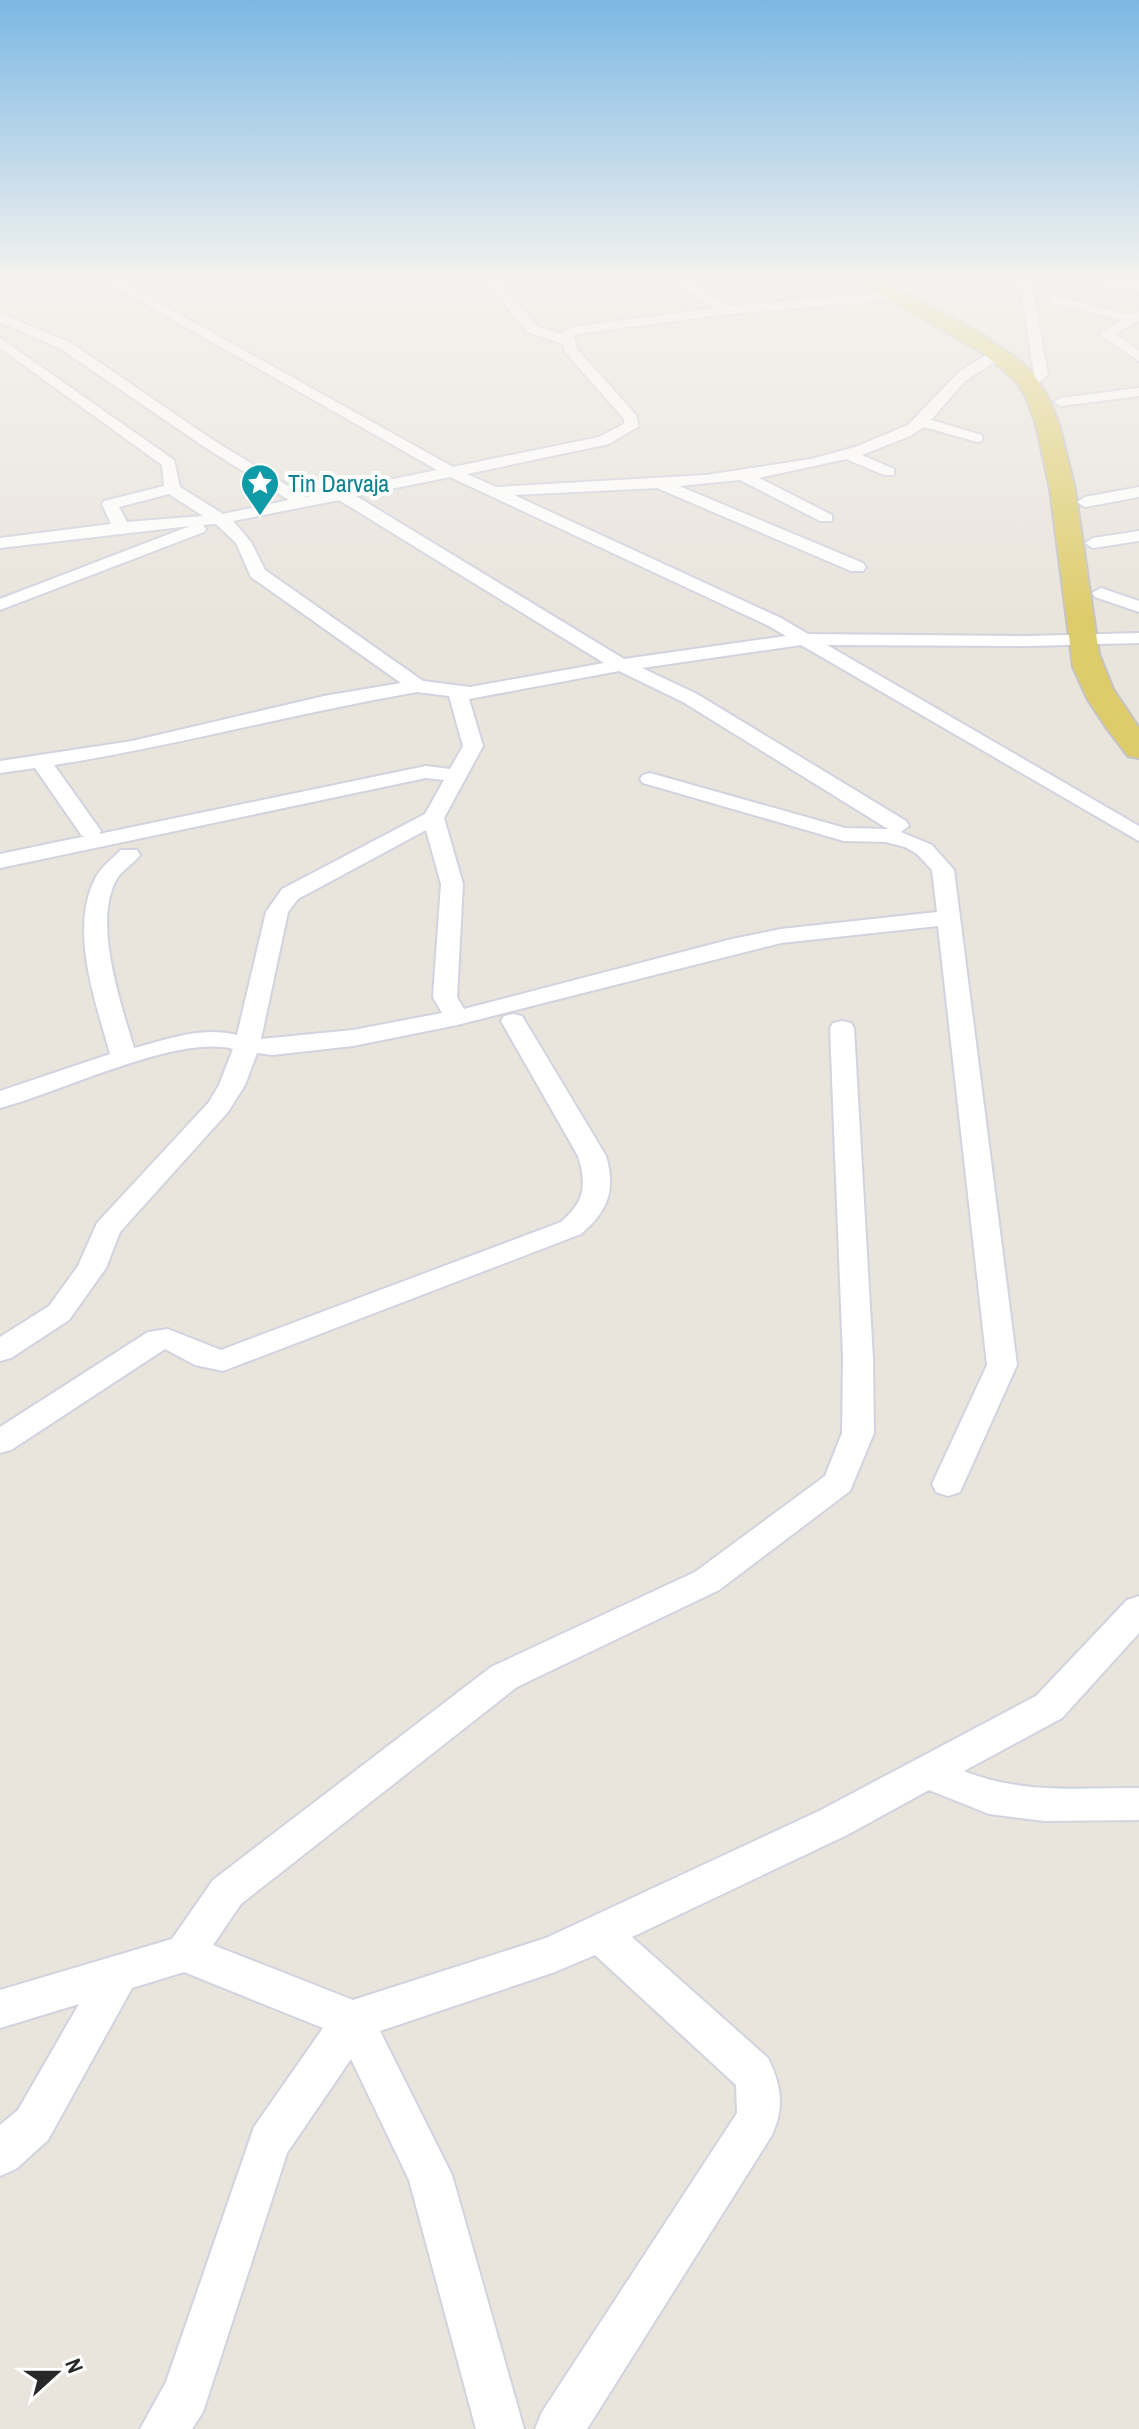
<svg xmlns="http://www.w3.org/2000/svg" width="1139" height="2429" viewBox="0 0 1139 2429" font-family="'Archivo Narrow',sans-serif">
<style>
.lines{fill:none;stroke-linecap:round;stroke-linejoin:round}
.street-casing{stroke:#d1d3df;stroke-width:4}
.primary-casing{stroke:#c3c3c3;stroke-width:4}
.street{fill:#fff;fill-rule:evenodd}
.primary{fill:#decc6b;fill-rule:evenodd}
.labels{text-anchor:middle;dominant-baseline:central;stroke-width:8;stroke-linejoin:round;paint-order:stroke}
.far-culture-label{font-size:24px;fill:#0d838f;stroke:#fff;text-anchor:start}
</style>
<rect width="100%" height="100%" fill="#e9e4dc"/>
<g class="lines">
<g class="street-casing">
<path id="street" d="M 101,279 L 116,279 L 453,467 L 599,437 L 624,424 L 624,419 L 566,353 L 563,344 L 527,332 L 484,279 L 497,279 L 537,326 L 561,334 L 573,327 L 715,308 L 668,279 L 683,279 L 730,306 L 894,292 L 900,296 L 894,300 L 728,314 L 577,334 L 574,336 L 577,349 L 636,415 L 639,426 L 609,444 L 467,474 L 496,487 L 706,475 L 811,459 L 855,447 L 908,425 L 960,371 L 991,352 L 1001,352 L 1001,358 L 965,381 L 931,420 L 982,435 L 982,441 L 977,442 L 924,427 L 910,436 L 862,455 L 894,469 L 894,475 L 884,475 L 846,459 L 759,478 L 832,515 L 832,521 L 820,521 L 740,480 L 679,486 L 863,563 L 866,567 L 863,571 L 851,571 L 657,488 L 514,495 L 781,618 L 808,634 L 1029,636 L 1139,633 L 1139,643 L 1029,646 L 827,645 L 1139,826 L 1139,841 L 801,645 L 642,668 L 697,694 L 906,821 L 909,826 L 901,832 L 932,845 L 954,870 L 1017,1365 L 960,1492 L 948,1496 L 936,1492 L 932,1484 L 987,1365 L 938,926 L 781,943 L 457,1025 L 353,1046 L 272,1055 L 257,1053 L 245,1085 L 228,1112 L 120,1232 L 106,1268 L 69,1320 L 11,1358 L 0,1361 L 0,1337 L 49,1306 L 78,1266 L 97,1223 L 209,1102 L 219,1085 L 233,1049 C 177,1034 59,1093 0,1108 L 0,1091 L 110,1054 C 96,1002 68,929 96,877 C 102,866 112,859 121,850 L 137,850 L 140,855 C 134,863 124,869 118,877 C 91,919 121,1004 134,1048 C 168,1039 202,1026 237,1035 L 266,912 L 282,889 L 425,814 L 444,780 L 426,778 L 0,868 L 0,854 L 86,836 L 82,836 L 35,768 L 0,773 L 0,761 L 132,741 L 324,696 L 401,683 L 251,577 L 236,543 L 216,524 L 203,525 L 206,529 L 204,532 L 0,610 L 0,599 L 190,526 L 0,548 L 0,538 L 111,524 L 102,504 L 104,501 L 164,486 L 162,465 L 0,348 L 0,338 L 174,460 L 180,487 L 223,514 L 289,500 L 203,446 L 61,349 L 0,322 L 0,313 L 71,343 L 213,440 L 306,497 L 437,470 ZM 450,477 L 769,626 L 786,636 L 624,659 L 356,496 ZM 169,494 L 203,516 L 127,522 L 119,507 ZM 339,500 L 604,663 L 470,687 L 423,681 L 265,570 L 251,542 L 233,521 ZM 619,671 L 683,702 L 888,829 L 845,828 L 650,773 L 643,775 L 640,779 L 643,783 L 844,841 L 886,842 L 905,847 L 917,854 L 932,870 L 937,912 L 781,929 L 732,939 L 464,1009 L 457,997 L 463,884 L 444,818 L 483,746 L 469,699 ZM 417,692 L 449,696 L 463,746 L 450,769 L 426,766 L 99,834 L 101,831 L 54,765 C 176,746 295,713 417,692 ZM 426,830 L 441,884 L 433,997 L 442,1013 L 353,1030 L 261,1039 L 288,912 L 298,899 Z
M 1019,279 L 1031,279 L 1048,375 L 1030,390 L 1023,386 L 1034,374 Z
M 1080,279 L 1107,279 L 1139,285 L 1139,293 Z
M 1054,296 L 1132,315 L 1139,312 L 1139,321 L 1115,334 L 1139,351 L 1139,361 L 1099,334 L 1122,320 L 1050,303 L 1050,297 Z
M 1139,388 L 1139,396 L 1061,406 L 1054,402 L 1061,398 Z
M 1139,487 L 1139,497 L 1085,507 L 1077,502 L 1085,497 Z
M 1139,531 L 1139,541 L 1093,548 L 1085,543 L 1093,538 Z
M 1101,588 L 1139,601 L 1139,612 L 1095,597 L 1092,593 Z
M 513,1014 L 522,1016 L 606,1156 C 616,1190 608,1211 581,1234 L 223,1371 L 195,1365 L 165,1349 L 11,1450 L 0,1453 L 0,1427 L 148,1332 L 168,1329 L 221,1350 L 561,1222 C 585,1202 587,1185 578,1156 L 501,1021 L 504,1016 Z
M 842,1021 L 851,1023 L 854,1028 L 873,1358 L 874,1433 L 850,1491 L 719,1590 L 517,1687 L 241,1904 L 213,1945 L 353,2000 L 546,1938 L 819,1811 L 1036,1696 L 1127,1600 L 1139,1596 L 1139,1633 L 1062,1718 L 964,1771 C 1020,1794 1080,1788 1139,1788 L 1139,1820 L 1045,1821 L 989,1814 L 929,1790 L 847,1835 L 632,1937 L 768,2058 C 781,2085 785,2106 772,2135 L 587,2429 L 535,2429 L 542,2412 L 737,2113 L 736,2085 L 595,1955 L 555,1972 L 380,2031 L 452,2175 L 524,2429 L 476,2429 L 409,2180 L 351,2059 L 287,2153 L 203,2412 L 192,2429 L 140,2429 L 166,2382 L 254,2127 L 323,2028 L 184,1972 L 132,1988 L 48,2140 L 16,2169 L 0,2176 L 0,2125 L 18,2110 L 79,2004 L 0,2028 L 0,1990 L 172,1939 L 213,1880 L 491,1667 L 695,1572 L 825,1476 L 842,1433 L 843,1358 L 830,1028 L 833,1023 Z"/>
</g>
<g class="primary-casing">
<path id="primary" d="M 853,279 L 877,279 L 977,331 L 1016,358 L 1032,372 L 1048,397 L 1059,424 L 1075,489 L 1099,654 L 1113,689 L 1139,728 L 1139,758 L 1128,756 L 1106,727 L 1088,700 L 1073,667 L 1050,489 L 1036,424 L 1026,397 L 1016,381 L 983,353 Z"/>
</g>
<use href="#street" class="street"/>
<use href="#primary" class="primary"/>
</g>
<linearGradient id="sky" x2="0" y2="1"><stop stop-color="#7cb8e4"/><stop offset="0.45" stop-color="#f5f3ef"/><stop offset="1" stop-color="#f5f3ef" stop-opacity="0"/></linearGradient>
<rect width="1139" height="619" fill="url(#sky)"/>
<defs>
<g id="sight-pin" transform="scale(2)"><path d="M0 17L-7.5 6A9.5 9.5 0 1 1 7.5 6Z" fill="#0f9aa8" stroke="#fff"/><path d="M0-6L1.8-2.2L6-1.7L2.9 1.2L3.7 5.4L0 3.3L-3.7 5.4L-2.9 1.2L-6-1.7L-1.8-2.2Z" fill="#fff"/></g>
</defs>
<g fill-rule="evenodd">
<use href="#sight-pin" x="260" y="483"/>
</g>
<g class="labels">
<g class="far-culture-label">
<text x="288" y="483">Tin Darvaja</text>
</g>
</g>
<g transform="translate(56 2373) rotate(69)" stroke="#ffffff" stroke-width="6" paint-order="stroke">
<path d="M0-6L14 30L0 20L-14 30Z" fill="#282828"/>
<text y="-12" font-size="22" font-weight="bold" text-anchor="middle" fill="#282828">N</text>
</g>
</svg>
